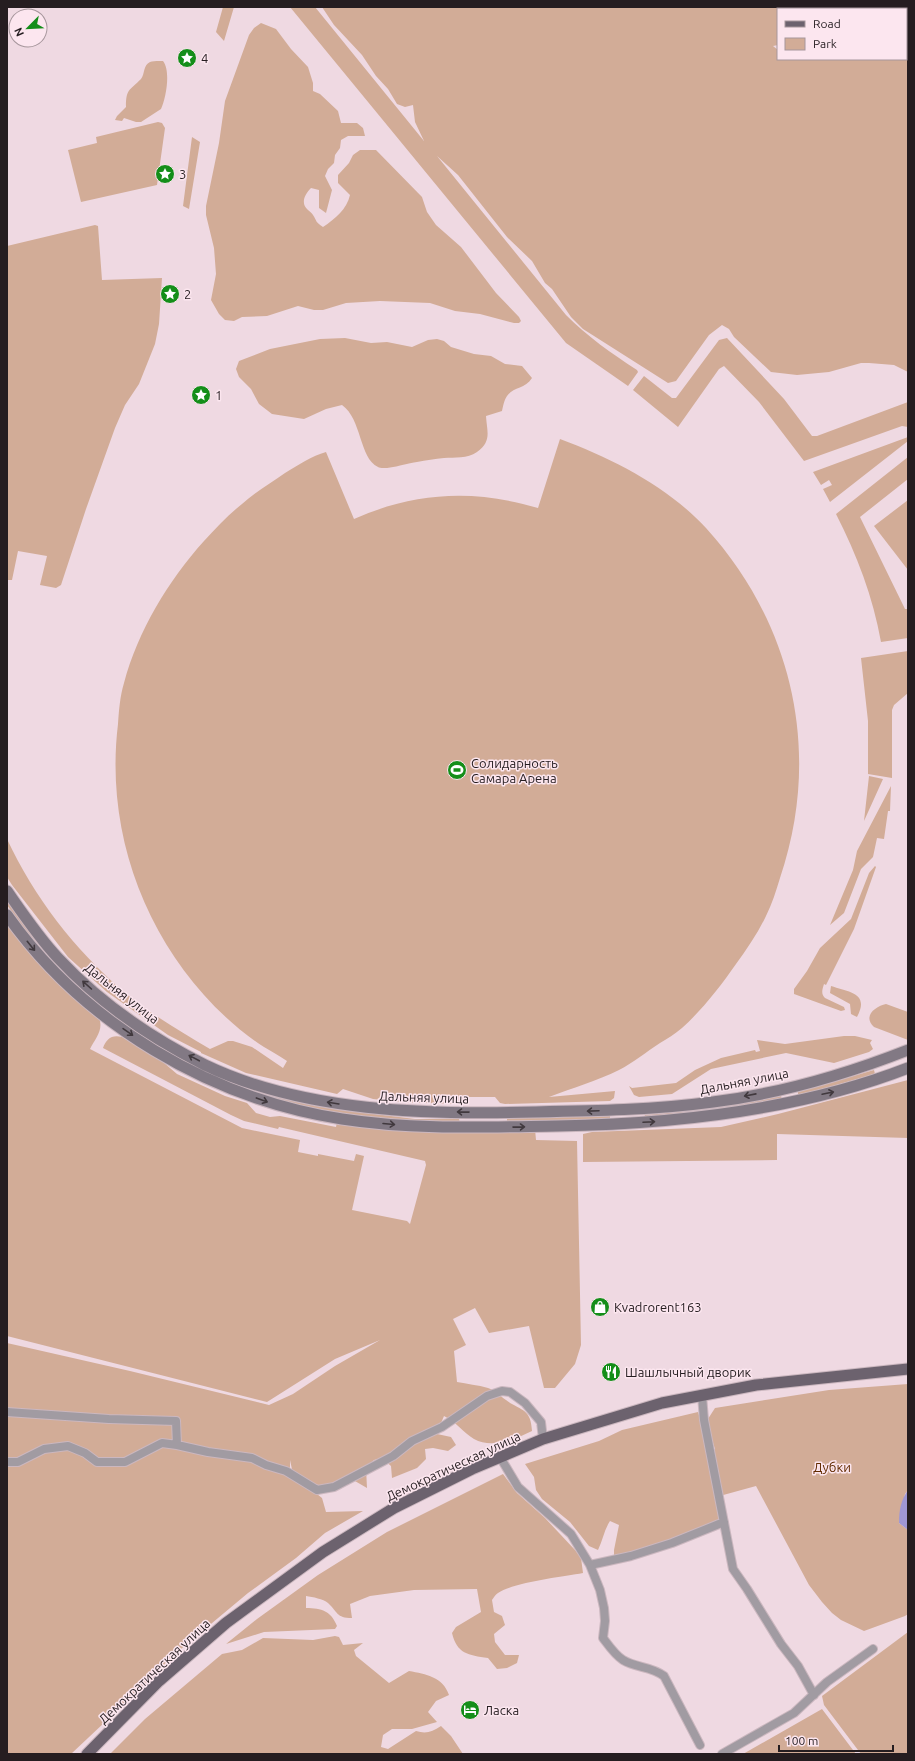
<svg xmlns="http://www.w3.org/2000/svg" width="915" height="1761" viewBox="0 0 915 1761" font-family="Ubuntu,sans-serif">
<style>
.green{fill:#d2ac97}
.water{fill:#9f97d4}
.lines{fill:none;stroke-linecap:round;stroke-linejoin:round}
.minor-casing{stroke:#cbb7bf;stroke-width:10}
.secondary-casing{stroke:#cbb7bf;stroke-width:13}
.primary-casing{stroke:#cbb7bf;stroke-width:13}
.minor{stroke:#a19ba2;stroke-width:8}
.secondary{stroke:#827984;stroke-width:11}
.primary{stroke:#6c626e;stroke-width:11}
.oneway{stroke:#41393e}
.labels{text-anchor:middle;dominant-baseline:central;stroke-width:3;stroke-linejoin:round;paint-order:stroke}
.poi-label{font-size:13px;fill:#251d20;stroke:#fce6ef;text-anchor:start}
.street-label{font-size:13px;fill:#251d20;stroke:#fce6ef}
.park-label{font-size:13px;fill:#622b00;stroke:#fce6ef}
</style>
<rect width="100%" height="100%" fill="#efd9e2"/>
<path class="green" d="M 223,7 L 234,7 L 224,41 L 216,32 Z
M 290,7 L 315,7 L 424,141 L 415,122 L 413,105 L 405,107 L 397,104 L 388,89 L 376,76 L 362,55 L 334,25 L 322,7 L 871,7 L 868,9 L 778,9 L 778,45 L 773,46 L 778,50 L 778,59 L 906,59 L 906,20 L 908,19 L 908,372 L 894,365 L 869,363 L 861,363 L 829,372 L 797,375 L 771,372 L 734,337 L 729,329 L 722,325 L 709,335 L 676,381 L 668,383 L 583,329 L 571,317 L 552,289 L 545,283 L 532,261 L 507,237 L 458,175 L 437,156 L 566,315 C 588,337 611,353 637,370 L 638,372 L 628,386 L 566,343 Z
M 261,23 L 276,29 L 291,49 L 308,67 L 313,83 L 313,91 L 320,94 L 338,111 L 341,123 L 357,123 L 363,128 L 365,136 L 348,136 L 341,140 L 340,148 L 335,155 L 334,163 L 328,169 L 325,176 L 332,190 L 326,213 L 319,208 L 319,190 L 311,188 C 305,194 300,203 308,210 C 310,212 312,213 313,215 C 317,221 315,222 323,227 C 335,219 347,209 350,195 L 338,183 L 338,175 L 349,163 L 353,155 L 360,150 L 376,150 L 422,197 L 427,212 L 436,225 L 461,247 L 496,293 L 519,317 L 521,321 L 519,323 L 514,323 L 480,314 L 455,311 L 430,303 L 380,301 L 346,303 L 323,310 L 314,310 L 298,306 L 267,316 L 242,317 L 234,321 L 225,320 L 219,314 L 211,300 L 216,274 L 214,248 L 206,215 L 206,206 L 219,143 L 225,101 L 249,35 L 254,28 Z
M 159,61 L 163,61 C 171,71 166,98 161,109 L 141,122 L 136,122 L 124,118 L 122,121 L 115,120 L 117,116 L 126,107 C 126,89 129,91 141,79 C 145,74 143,65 150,62 C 152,61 156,61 159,61 Z
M 158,122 L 162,123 L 165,128 L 157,185 L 81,202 L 68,150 L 97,143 L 96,137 Z
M 192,137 L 200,142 L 189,209 L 183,206 Z
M 95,225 L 98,226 L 102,280 L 162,278 L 159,324 L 155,344 L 139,384 L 125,405 L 115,428 L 86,509 L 61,585 L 56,588 L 40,585 L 47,556 L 18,551 L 12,580 L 7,580 L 7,246 Z
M 345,338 L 371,343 L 387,342 L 412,347 L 428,340 L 437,339 L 444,341 L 451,347 L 474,354 L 491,356 L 505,364 L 522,366 L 532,378 C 525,389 513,387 507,396 C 504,400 503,407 502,411 L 486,416 C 487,432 492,441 477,452 C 467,459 455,457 444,458 C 435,459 426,460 417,462 C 408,463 384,471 378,467 C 359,458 362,419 342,405 L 326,409 L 304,419 L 272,414 L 259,404 L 251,389 L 239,377 L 236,369 L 239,361 L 270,349 L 320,339 Z
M 727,338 L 784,399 L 812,436 L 817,436 L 908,402 L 908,427 L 902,426 L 804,461 L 759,402 L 724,366 L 719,369 L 678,427 L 633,390 L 644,376 L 672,398 L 676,398 L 719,340 Z
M 908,437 L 908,441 L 830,502 L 823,489 L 832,485 L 829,480 L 821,485 L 813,472 Z
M 560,439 C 613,459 667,486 706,528 C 794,625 822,754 780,878 C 776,891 772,904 766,916 C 758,933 747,949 736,964 C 720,987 702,1010 682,1028 C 675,1034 667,1039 660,1043 C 646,1052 633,1063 619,1070 C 597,1081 572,1088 549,1097 L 615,1091 L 614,1098 L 610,1101 L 505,1104 L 500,1103 L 495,1097 L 468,1097 L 464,1102 L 457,1104 L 401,1102 L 373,1099 L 343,1089 L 337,1094 L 246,1073 L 201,1053 L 201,1052 L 168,1035 L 107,992 L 68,957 L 12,885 L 7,877 L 7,839 C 34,897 75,950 123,991 C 150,1014 180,1031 210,1049 L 228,1041 L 233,1041 L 252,1047 L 283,1068 L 287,1061 C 280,1056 272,1052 264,1047 C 242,1033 221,1014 204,995 C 138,921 106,822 118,724 C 119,710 120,696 124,683 C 138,631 168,581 204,541 C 216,528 228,515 242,504 C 255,492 271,483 285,473 C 298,465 312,456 326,452 L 354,519 C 415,492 474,489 538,508 Z
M 908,457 L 908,479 L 860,517 L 905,609 L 908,609 L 908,638 L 881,642 C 873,597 857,555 836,514 Z
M 908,500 L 908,570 L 874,526 Z
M 908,651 L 908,693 L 894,705 L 892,710 L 892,778 L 868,774 L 868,721 L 861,658 Z
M 869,776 L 883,779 L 864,821 Z
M 891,786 L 890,811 L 888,811 L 884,839 L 877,838 L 873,857 L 861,869 L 844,913 L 830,925 L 853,870 L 857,851 Z
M 875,866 L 876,867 L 854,929 L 826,985 L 824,984 C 822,990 821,994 825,998 L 844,1007 L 845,1010 L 841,1011 L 794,994 L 794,989 L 807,971 L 820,948 L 851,919 L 869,873 Z
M 7,900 L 92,994 L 222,1074 L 220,1079 L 176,1059 L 98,1004 L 54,964 L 24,929 L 7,905 Z
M 7,923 L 99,1018 C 104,1030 95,1039 90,1049 L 242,1128 L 300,1140 L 298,1152 L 318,1156 L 318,1154 L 354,1161 L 356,1154 L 364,1156 L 352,1210 L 407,1221 L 410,1224 L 426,1165 L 425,1161 L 279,1127 L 278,1129 L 244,1121 L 231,1115 L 103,1048 C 106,1039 112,1034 122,1037 L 163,1062 L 177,1074 L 225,1096 L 247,1103 L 256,1113 L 270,1117 L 280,1116 L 336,1127 L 337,1122 L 535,1129 L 536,1140 L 577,1141 L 581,1345 L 575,1364 L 555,1388 L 544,1388 L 529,1326 L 489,1333 L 475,1308 L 453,1319 L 466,1345 L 454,1351 L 457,1382 C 467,1384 478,1385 488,1388 C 495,1390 500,1396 506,1400 C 521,1411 531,1408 532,1431 C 516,1439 492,1449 474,1439 C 464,1433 456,1422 444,1416 L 441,1423 L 423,1431 L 451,1437 L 456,1445 L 448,1451 L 433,1448 L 425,1449 L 426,1459 L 417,1468 L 392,1478 L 391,1466 L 382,1458 L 374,1460 L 366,1468 L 367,1488 L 348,1477 L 329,1488 L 311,1485 L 293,1474 L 290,1460 L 290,1468 L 269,1464 L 307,1486 L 322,1498 L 326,1512 L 363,1511 L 325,1533 L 296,1558 L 248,1593 L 169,1659 L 156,1674 L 71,1754 L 7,1754 L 7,1343 L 130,1371 L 269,1405 L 293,1394 L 335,1366 L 380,1340 L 335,1359 L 267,1402 L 7,1336 Z
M 831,986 C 849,992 870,993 857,1017 L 851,1014 L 850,1004 L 830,993 Z
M 886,1004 L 908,1012 L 908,1040 L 874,1027 C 862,1016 876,1006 886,1004 Z
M 844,1036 L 855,1036 L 872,1040 L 870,1043 L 873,1049 L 869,1052 L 834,1063 L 786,1053 L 711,1069 L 672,1094 L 639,1097 L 634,1095 L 629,1086 L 632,1088 L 676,1083 L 695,1070 L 721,1058 L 755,1050 L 756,1052 L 760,1051 L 757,1040 L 785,1044 Z
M 874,1070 L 875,1074 L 798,1096 L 798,1092 Z
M 908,1080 L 908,1122 L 907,1123 L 908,1138 L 777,1134 L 777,1160 L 583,1162 L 583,1134 L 592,1132 L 721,1127 L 778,1114 Z
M 237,1081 L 351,1111 L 415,1119 L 459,1119 L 460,1123 C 416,1122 373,1120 329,1112 C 297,1106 266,1095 235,1085 Z
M 781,1096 L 782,1100 L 644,1119 L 645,1115 L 704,1110 Z
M 610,1116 L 610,1122 L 507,1123 L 507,1118 Z
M 908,1384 L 908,1490 L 905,1494 L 899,1523 L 908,1530 L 908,1614 L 905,1616 L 864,1631 L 841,1620 L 832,1613 L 822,1602 L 809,1585 L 756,1486 L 716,1497 L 721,1520 L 655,1546 L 614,1556 L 614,1550 L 619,1525 L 610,1521 C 604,1530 603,1540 598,1550 L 589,1546 L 570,1522 L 542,1499 L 536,1490 L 534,1477 L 525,1464 L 599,1441 L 622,1430 L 698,1412 L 711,1453 L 715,1449 L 706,1422 L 715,1408 L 829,1390 Z
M 503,1474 L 517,1493 L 545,1518 L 575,1550 L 581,1558 L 583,1573 C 561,1577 515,1582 498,1593 C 495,1595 494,1597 492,1600 L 494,1612 L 502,1616 L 505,1625 L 494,1634 L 495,1642 L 505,1655 L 519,1655 L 517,1663 L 507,1668 L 497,1669 L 488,1658 C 468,1655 457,1654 452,1633 L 456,1627 L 481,1612 L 477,1589 L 414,1590 L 370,1596 L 350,1604 L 352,1618 C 336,1618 338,1612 328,1603 C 323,1599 313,1597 306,1596 L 306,1608 C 322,1608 331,1611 337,1626 L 335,1629 L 264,1632 L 226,1644 L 257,1619 L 318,1575 L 387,1532 Z
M 908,1632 L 908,1754 L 861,1754 L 824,1705 L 822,1696 Z
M 335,1636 L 339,1637 L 343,1645 L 363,1643 L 354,1650 L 356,1656 L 389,1683 L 409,1671 C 426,1674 443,1677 449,1695 L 436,1701 L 428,1712 L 437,1722 L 412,1729 L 392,1729 L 383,1735 L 381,1747 L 388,1749 L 416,1731 C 426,1734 432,1732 441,1726 L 451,1736 L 463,1754 L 110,1754 L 145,1719 L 222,1654 L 242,1650 L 263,1638 L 313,1640 Z
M 822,1709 L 856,1754 L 743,1754 Z"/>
<path class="water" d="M 908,1490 L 908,1530 L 899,1523 C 899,1510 901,1500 908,1490 Z"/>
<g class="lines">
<g class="minor-casing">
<path id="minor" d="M 702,1395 L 704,1420 L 733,1569 L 747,1589 L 781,1644 L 798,1666 L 814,1695
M 7,1412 L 109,1419 L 176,1421 L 177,1445 L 208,1452 L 252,1458 L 266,1465 L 286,1471 L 317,1490 L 334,1487 L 393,1456 L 412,1441 L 442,1427 L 487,1396 L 502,1391 L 510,1392 L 525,1403 L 541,1422 L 543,1439
M 500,1457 L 518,1487 L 571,1534 L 590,1565 L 600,1590 L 604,1608 L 605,1621 L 603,1638 C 609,1646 615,1655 623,1660 C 636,1668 651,1666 664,1676 L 700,1745
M 7,1462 L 18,1462 L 44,1449 L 68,1446 L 85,1453 L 97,1462 L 125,1462 L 162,1443 L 177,1445
M 590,1565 L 631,1556 L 672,1543 L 724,1522
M 722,1754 L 794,1713 L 827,1682 L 873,1649"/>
</g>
<g class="secondary-casing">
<path id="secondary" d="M 7,891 C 23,914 39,938 58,958 C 99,1002 151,1038 205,1065 C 303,1112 428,1115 535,1112 C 594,1111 654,1110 713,1102 C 777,1094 847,1074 908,1050
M 7,915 C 84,1024 211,1099 342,1119 C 413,1130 485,1127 557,1126 C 672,1124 800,1110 908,1068"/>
</g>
<g class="primary-casing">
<path id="primary" d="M 87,1754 L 159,1681 L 226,1623 L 323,1552 L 394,1508 L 472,1469 L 543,1439 L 662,1403 L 756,1385 L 908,1369"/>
</g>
<use href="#minor" class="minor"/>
<use href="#secondary" class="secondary"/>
<use href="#primary" class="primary"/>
</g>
<defs><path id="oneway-shaft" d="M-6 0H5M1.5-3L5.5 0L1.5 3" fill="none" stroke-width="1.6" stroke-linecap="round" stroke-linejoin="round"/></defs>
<g class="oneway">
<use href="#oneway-shaft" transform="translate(31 946) rotate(51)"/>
<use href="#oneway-shaft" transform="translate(87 985) rotate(-138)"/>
<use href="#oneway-shaft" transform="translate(128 1032) rotate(35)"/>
<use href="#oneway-shaft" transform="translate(194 1058) rotate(-152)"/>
<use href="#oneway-shaft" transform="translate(828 1093) rotate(-12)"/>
<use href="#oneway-shaft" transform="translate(750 1095) rotate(169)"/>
<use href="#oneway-shaft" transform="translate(262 1100) rotate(20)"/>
<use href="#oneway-shaft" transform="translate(333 1103) rotate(-171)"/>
<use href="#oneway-shaft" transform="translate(593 1111) rotate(178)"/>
<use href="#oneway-shaft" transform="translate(463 1112) rotate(-179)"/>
<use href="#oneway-shaft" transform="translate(649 1122) rotate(-3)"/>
<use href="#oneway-shaft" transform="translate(389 1124) rotate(5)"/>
<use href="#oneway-shaft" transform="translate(519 1127) rotate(-1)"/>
</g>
<defs>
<g id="sight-disc" transform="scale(1)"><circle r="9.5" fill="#148e19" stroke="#fce6ef"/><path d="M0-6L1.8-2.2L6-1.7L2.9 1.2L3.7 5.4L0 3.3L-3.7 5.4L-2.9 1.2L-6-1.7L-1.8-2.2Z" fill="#fff"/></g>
<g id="stadium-disc" transform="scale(1)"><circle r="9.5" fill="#148e19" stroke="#fce6ef"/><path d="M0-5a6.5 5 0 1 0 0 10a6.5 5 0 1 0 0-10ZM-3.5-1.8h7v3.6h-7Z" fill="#fff"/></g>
<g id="shop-disc" transform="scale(1)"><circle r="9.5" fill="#148e19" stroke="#fce6ef"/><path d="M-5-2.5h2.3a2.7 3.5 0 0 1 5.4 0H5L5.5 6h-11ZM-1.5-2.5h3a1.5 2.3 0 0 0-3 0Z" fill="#fff"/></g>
<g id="restaurant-disc" transform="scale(1)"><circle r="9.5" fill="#148e19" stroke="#fce6ef"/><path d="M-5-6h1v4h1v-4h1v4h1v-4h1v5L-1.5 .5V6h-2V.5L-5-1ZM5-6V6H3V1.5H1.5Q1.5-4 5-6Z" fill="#fff"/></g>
<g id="hotel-disc" transform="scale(1)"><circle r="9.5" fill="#148e19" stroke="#fce6ef"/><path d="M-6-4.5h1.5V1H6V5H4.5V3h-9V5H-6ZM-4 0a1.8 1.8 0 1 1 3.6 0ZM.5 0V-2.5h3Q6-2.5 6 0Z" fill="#fff"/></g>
</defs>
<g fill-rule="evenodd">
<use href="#sight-disc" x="187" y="58"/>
<use href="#sight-disc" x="165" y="174"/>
<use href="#sight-disc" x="170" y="294"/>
<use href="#sight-disc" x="201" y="395"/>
<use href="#stadium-disc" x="457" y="770"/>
<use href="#shop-disc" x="600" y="1307"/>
<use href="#restaurant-disc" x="611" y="1372"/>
<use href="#hotel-disc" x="470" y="1710"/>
</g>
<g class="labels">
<g class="poi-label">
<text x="201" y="58">4</text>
<text x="179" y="174">3</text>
<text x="184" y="294">2</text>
<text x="215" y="395">1</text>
<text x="471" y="763">Солидарность<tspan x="471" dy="15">Самара Арена</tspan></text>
<text x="614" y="1307">Kvadrorent163</text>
<text x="625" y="1372">Шашлычный дворик</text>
<text x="484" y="1710">Ласка</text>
</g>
<g class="street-label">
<text transform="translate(122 993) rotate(38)">Дальняя улица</text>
<text transform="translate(744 1081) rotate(-11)">Дальняя улица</text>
<text transform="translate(424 1097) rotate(2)">Дальняя улица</text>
<text transform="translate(453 1466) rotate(-25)">Демократическая улица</text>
<text transform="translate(154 1671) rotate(-43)">Демократическая улица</text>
</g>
<g class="park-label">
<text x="832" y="1467">Дубки</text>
</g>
</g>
<rect width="915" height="1761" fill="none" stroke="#251d20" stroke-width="16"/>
<rect x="777" y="8" width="130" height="52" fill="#fce6ef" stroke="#a6969c"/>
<rect x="785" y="21" width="20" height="6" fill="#6c626e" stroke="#a6969c"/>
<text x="813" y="28" font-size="12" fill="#251d20">Road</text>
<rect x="785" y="38" width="20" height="12" fill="#d2ac97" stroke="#a6969c"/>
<text x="813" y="48" font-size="12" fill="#251d20">Park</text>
<g transform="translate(28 28) rotate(246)"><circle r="19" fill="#fce6ef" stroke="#a6969c"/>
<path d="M0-3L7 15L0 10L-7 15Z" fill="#148e19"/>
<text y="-6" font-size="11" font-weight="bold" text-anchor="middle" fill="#251d20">N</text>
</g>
<path d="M779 1745v6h114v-6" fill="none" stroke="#251d20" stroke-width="2"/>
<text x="785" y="1745" font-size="12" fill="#251d20" stroke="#fce6ef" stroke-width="3" paint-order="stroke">100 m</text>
</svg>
